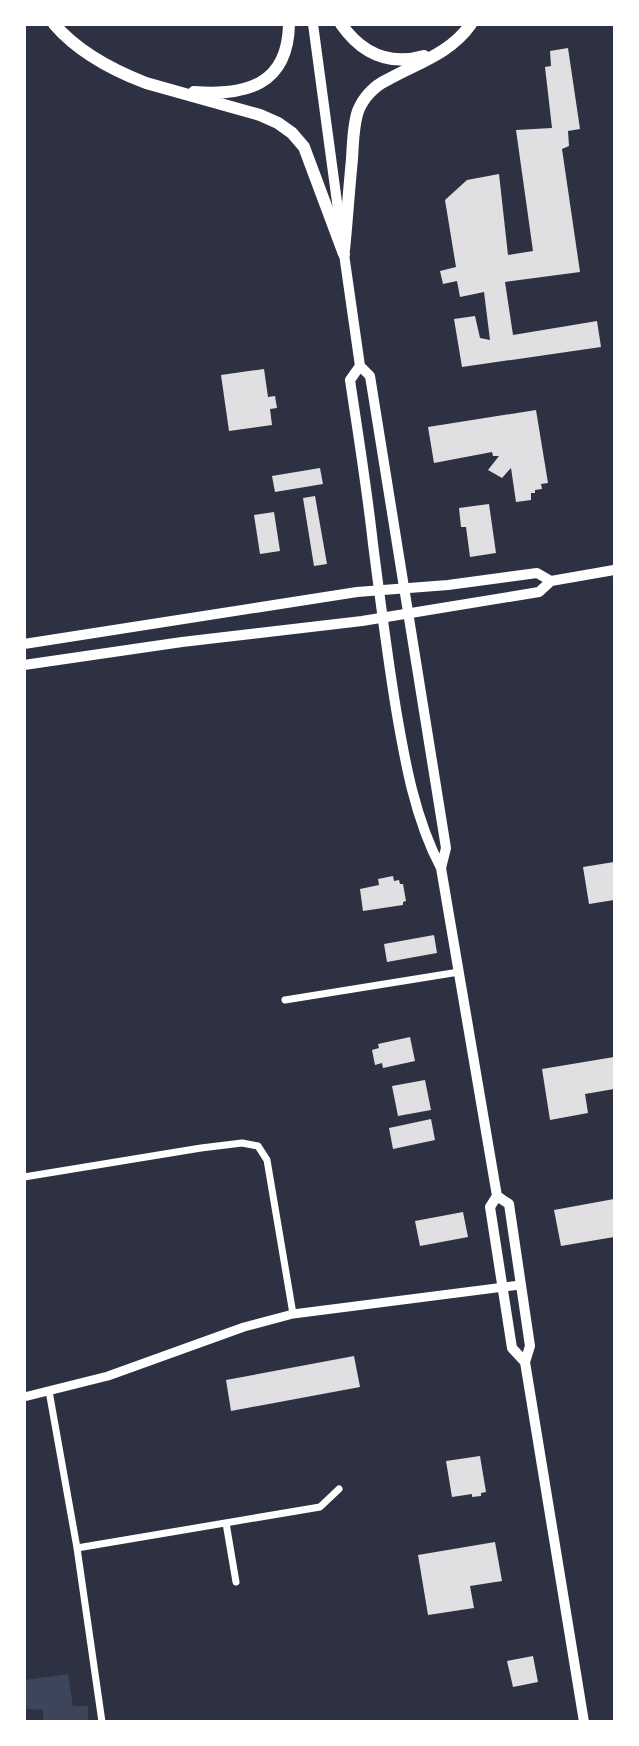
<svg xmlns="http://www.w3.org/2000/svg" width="639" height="1746" viewBox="0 0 639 1746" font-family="'Fira Sans Condensed',sans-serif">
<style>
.green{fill:#3c4559}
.building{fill:#e0e0e3}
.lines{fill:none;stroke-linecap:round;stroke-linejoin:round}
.minor{stroke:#fff;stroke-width:7}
.tertiary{stroke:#fff;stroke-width:9}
.secondary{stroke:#fff;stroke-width:10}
.primary{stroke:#fff;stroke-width:10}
.motorway{stroke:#fff;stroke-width:12}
</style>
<rect width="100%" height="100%" fill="#2d3142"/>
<path class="green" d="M 68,1674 L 73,1706 L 88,1706 L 88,1721 L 43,1721 L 43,1710 L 25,1709 L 25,1680 Z"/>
<path class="building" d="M 568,48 L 580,129 L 568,131 L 569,146 L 562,149 L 580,272 L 505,282 L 513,335 L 597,321 L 601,347 L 462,367 L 454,319 L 475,316 L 480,338 L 490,340 L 484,292 L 460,297 L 457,281 L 443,284 L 440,271 L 456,267 L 445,200 L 467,180 L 499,174 L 508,255 L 533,251 L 516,130 L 552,128 L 545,67 L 551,66 L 550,51 Z
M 264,369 L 268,397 L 275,396 L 277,408 L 270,409 L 272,425 L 229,431 L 221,375 Z
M 536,410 L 548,483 L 541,484 L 542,489 L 535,490 L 535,493 L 531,493 L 531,500 L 516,502 L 511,468 L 502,478 L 488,470 L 499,456 L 493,456 L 492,452 L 434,463 L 428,427 Z
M 320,468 L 323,484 L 275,492 L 272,476 Z
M 315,496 L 327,564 L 314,566 L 303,498 Z
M 489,504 L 496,553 L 470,557 L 466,527 L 461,527 L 459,508 Z
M 274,512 L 280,551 L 260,554 L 254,515 Z
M 614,862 L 614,900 L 589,904 L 583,867 Z
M 393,876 L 394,881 L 399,880 L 400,884 L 403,884 L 406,901 L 403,902 L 403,905 L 363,911 L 360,889 L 379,885 L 378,879 Z
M 434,935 L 437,953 L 387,962 L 384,944 Z
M 410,1037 L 415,1061 L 383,1068 L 382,1063 L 375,1065 L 372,1050 L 379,1048 L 378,1044 Z
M 614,1057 L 614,1089 L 585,1094 L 588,1113 L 550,1120 L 542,1069 Z
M 425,1080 L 431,1110 L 398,1116 L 392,1086 Z
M 431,1119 L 435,1140 L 393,1149 L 389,1128 Z
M 614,1199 L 614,1237 L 561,1246 L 554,1210 Z
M 463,1212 L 468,1237 L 420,1246 L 415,1221 Z
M 354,1356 L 360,1387 L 231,1411 L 226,1380 Z
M 480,1456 L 486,1492 L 481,1493 L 481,1496 L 472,1497 L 472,1494 L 452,1497 L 446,1461 Z
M 495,1542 L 502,1581 L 470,1586 L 474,1608 L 428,1615 L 418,1555 Z
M 533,1656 L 538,1682 L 513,1687 L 507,1661 Z"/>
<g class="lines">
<path class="minor" d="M 285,1000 L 459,972
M 24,1177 L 201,1148 L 242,1143 L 258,1146 L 267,1160 L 293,1314
M 49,1391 L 77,1548 L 102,1722
M 226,1523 L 236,1582
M 77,1548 L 320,1507 L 339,1489"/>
<path class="tertiary" d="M 24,1397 L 108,1376 L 244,1327 L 293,1314 L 520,1285"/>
<path class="secondary" d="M 24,644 L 357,592 L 448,585 L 537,573 L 551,581
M 24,665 L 182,642 L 362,621 L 539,592 L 551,581 L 614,570"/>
<path class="primary" d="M 313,24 L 344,254 L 360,366 L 370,376 C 394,534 420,691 446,848 L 441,868
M 360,366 L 350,380 C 358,434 367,489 373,544 C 380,599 387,654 396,709 C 405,762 415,819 441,868 L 497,1196 L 490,1207 L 512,1348 L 525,1362
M 497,1196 L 509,1204 L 530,1346 L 525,1362 L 584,1722"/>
<path class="motorway" d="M 54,24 C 78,52 112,70 146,83 L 260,115 L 278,123 L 292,133 L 304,147 L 344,254
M 341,24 C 362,54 389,66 424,56
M 194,92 C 246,96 288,85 289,24
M 344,250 C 347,220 349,189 352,159 C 353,143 353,126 358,111 C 363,98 374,86 387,80 C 417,63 450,54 471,24"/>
</g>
<rect width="639" height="1746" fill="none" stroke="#ffffff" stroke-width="52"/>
</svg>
